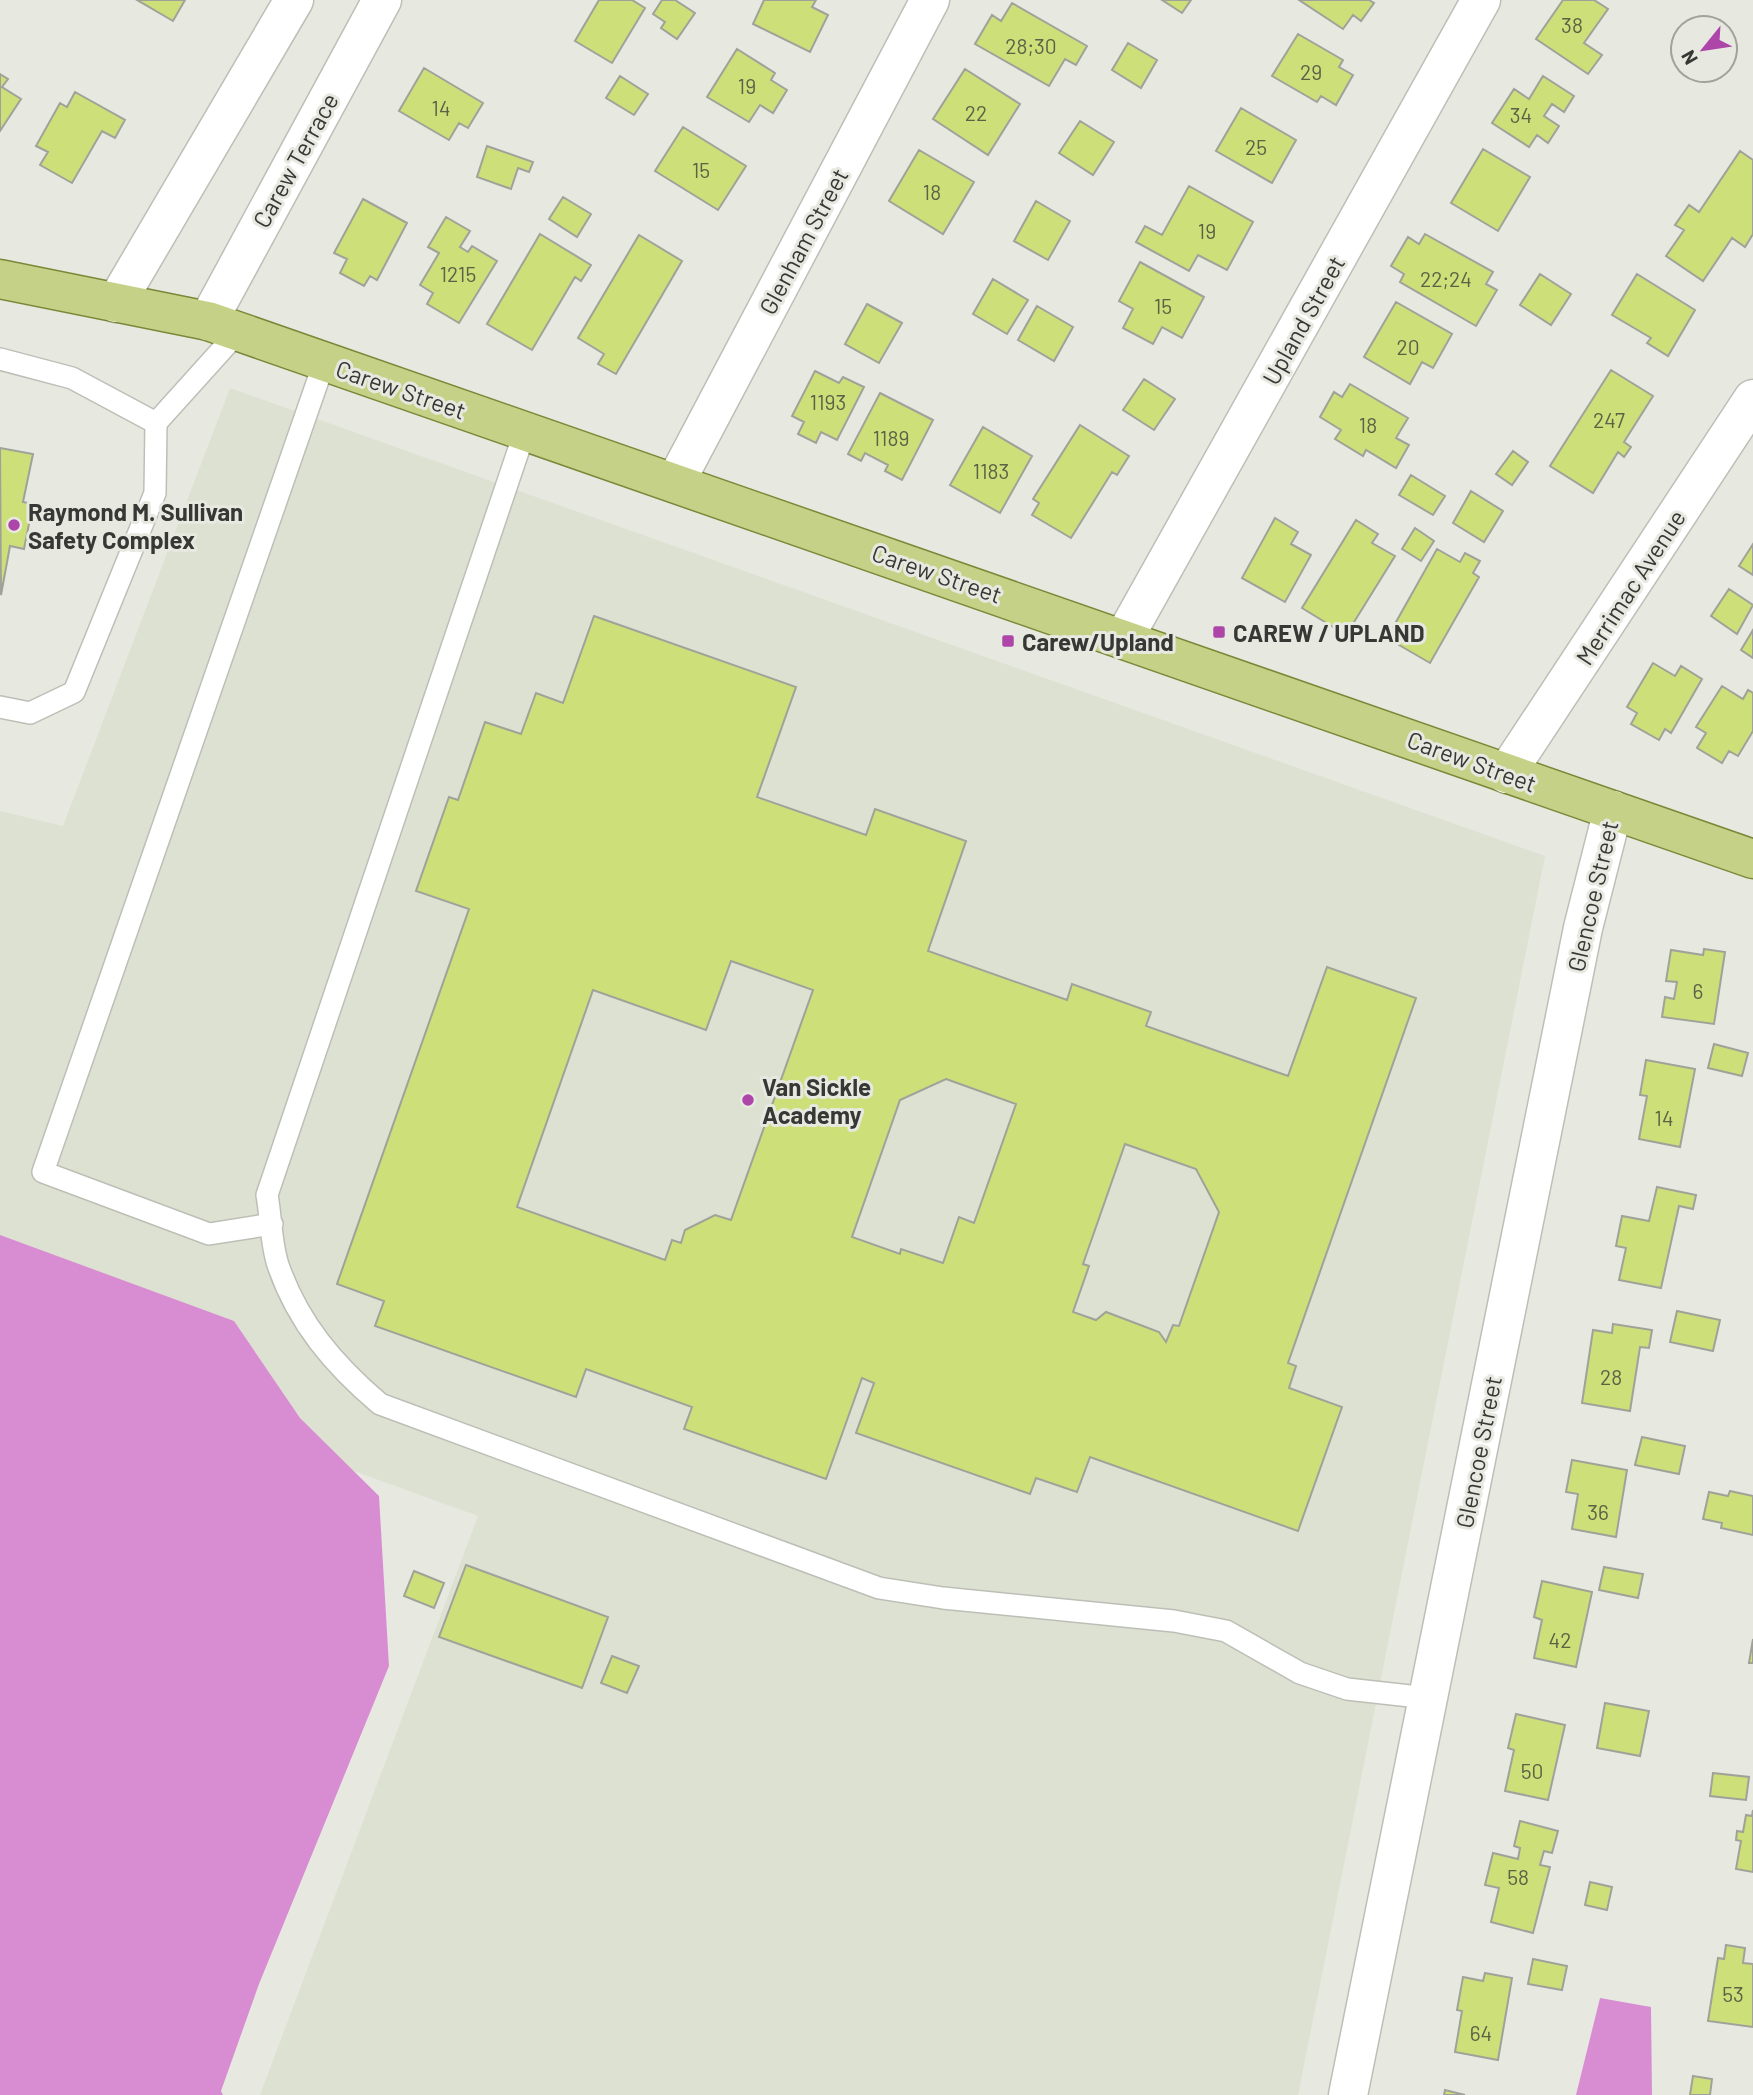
<svg xmlns="http://www.w3.org/2000/svg" width="1753" height="2095" viewBox="0 0 1753 2095" font-family="Barlow,sans-serif">
<style>
.built{fill:#dde1d1}
.forest{fill:#d88dd3}
.building{fill:#ccdf79;stroke:#a0a29a;stroke-width:2;fill-rule:evenodd}
.lines{fill:none;stroke-linecap:round;stroke-linejoin:round}
.lane-casing{stroke:#bdbfb7;stroke-width:24}
.street-casing{stroke:#bdbfb7;stroke-width:41}
.primary-casing{stroke:#7b8838;stroke-width:41}
.lane{stroke:#fff;stroke-width:21}
.street{stroke:#fff;stroke-width:38}
.primary{stroke:#c6d188;stroke-width:38}
.poi-dot{fill:#ae46aa;stroke:#e7e9e1;stroke-width:2.5}
.labels{text-anchor:middle;dominant-baseline:central;stroke-width:6;stroke-linejoin:round;paint-order:stroke}
.number-label{font-size:21px;fill:#5c6246}
.street-label{font-size:24px;fill:#373835;stroke:#e7e9e1}
.poi-label{font-size:24px;font-weight:bold;fill:#373835;stroke:#e7e9e1;text-anchor:start}
</style>
<rect width="100%" height="100%" fill="#e7e9e1"/>
<path class="built" d="M 230,388 L 1545,856 L 1298,2095 L 260,2095 L 478,1516 L 0,1343 L 0,811 L 63,826 Z"/>
<path class="forest" d="M 0,1235 L 234,1321 L 300,1418 L 379,1496 L 389,1666 L 259,1984 L 221,2091 L 223,2095 L 0,2095 Z
M 1600,1998 L 1651,2007 L 1652,2095 L 1576,2095 Z"/>
<path class="building" d="M 137,0 L 185,0 L 173,21 Z
M 599,0 L 632,0 L 645,8 L 612,63 L 575,41 Z
M 662,0 L 675,0 L 695,13 L 677,39 L 661,28 L 665,22 L 653,14 Z
M 764,0 L 816,0 L 812,7 L 828,15 L 810,52 L 753,24 Z
M 1162,0 L 1191,0 L 1182,13 Z
M 1299,0 L 1369,0 L 1374,3 L 1361,21 L 1353,15 L 1343,29 Z
M 1563,0 L 1594,0 L 1608,9 L 1584,43 L 1602,55 L 1588,74 L 1536,39 Z
M 1012,3 L 1087,46 L 1076,65 L 1065,59 L 1049,86 L 975,44 L 992,15 L 1001,21 Z
M 1298,34 L 1343,60 L 1339,67 L 1353,75 L 1336,105 L 1321,96 L 1317,102 L 1272,76 Z
M 1128,43 L 1157,60 L 1141,88 L 1112,70 Z
M 737,49 L 775,73 L 771,80 L 787,90 L 773,113 L 760,105 L 749,122 L 707,97 Z
M 424,68 L 483,103 L 468,128 L 459,123 L 449,140 L 399,111 Z
M 965,69 L 1020,104 L 988,155 L 933,119 Z
M 0,74 L 8,79 L 2,87 L 21,99 L 0,131 Z
M 620,76 L 648,94 L 634,115 L 606,98 Z
M 1543,76 L 1574,96 L 1564,112 L 1552,104 L 1544,116 L 1559,126 L 1548,143 L 1537,135 L 1529,147 L 1492,123 L 1514,89 L 1529,99 Z
M 75,92 L 125,120 L 115,138 L 102,131 L 72,183 L 40,165 L 48,152 L 36,146 L 60,103 L 67,107 Z
M 1241,108 L 1296,140 L 1272,183 L 1216,151 Z
M 1080,121 L 1114,142 L 1093,175 L 1059,153 Z
M 683,127 L 746,166 L 718,210 L 655,171 Z
M 487,146 L 533,162 L 529,172 L 518,168 L 511,189 L 477,177 Z
M 1483,149 L 1530,177 L 1498,231 L 1451,203 Z
M 919,150 L 974,182 L 943,234 L 889,201 Z
M 1740,151 L 1753,160 L 1753,234 L 1745,247 L 1732,238 L 1703,281 L 1666,256 L 1684,230 L 1675,225 L 1689,205 L 1699,212 Z
M 1189,186 L 1253,222 L 1227,270 L 1198,255 L 1189,271 L 1136,242 L 1145,226 L 1162,235 Z
M 563,197 L 591,214 L 577,237 L 549,219 Z
M 363,199 L 407,223 L 377,280 L 370,276 L 364,286 L 340,273 L 347,259 L 334,253 Z
M 1036,201 L 1070,221 L 1048,260 L 1014,241 Z
M 446,217 L 470,231 L 460,247 L 468,252 L 472,246 L 497,261 L 459,323 L 427,304 L 433,293 L 420,285 L 439,253 L 428,247 Z
M 540,234 L 591,265 L 581,281 L 575,277 L 532,350 L 487,324 Z
M 1425,234 L 1493,272 L 1486,284 L 1497,290 L 1476,326 L 1400,282 L 1404,274 L 1391,266 L 1408,237 L 1419,244 Z
M 639,235 L 682,261 L 616,374 L 598,364 L 604,354 L 578,338 Z
M 1140,262 L 1204,297 L 1182,338 L 1162,327 L 1153,344 L 1123,328 L 1133,309 L 1119,301 Z
M 1540,274 L 1571,294 L 1551,325 L 1520,305 Z
M 1637,274 L 1695,310 L 1668,356 L 1647,343 L 1651,338 L 1612,315 Z
M 993,279 L 1028,300 L 1007,334 L 973,314 Z
M 1396,302 L 1452,334 L 1433,368 L 1422,362 L 1410,384 L 1364,357 Z
M 867,304 L 902,323 L 879,363 L 845,344 Z
M 1037,306 L 1073,327 L 1054,361 L 1018,340 Z
M 1611,370 L 1653,396 L 1624,442 L 1631,447 L 1624,457 L 1618,452 L 1593,493 L 1550,466 Z
M 815,371 L 839,383 L 843,377 L 864,387 L 837,440 L 821,432 L 816,443 L 798,434 L 804,422 L 792,416 Z
M 1144,379 L 1175,399 L 1154,430 L 1123,410 Z
M 1350,384 L 1408,418 L 1396,438 L 1409,445 L 1396,468 L 1366,450 L 1363,456 L 1335,439 L 1341,430 L 1320,417 L 1334,392 L 1342,397 Z
M 880,393 L 933,420 L 902,480 L 885,471 L 888,465 L 865,453 L 861,461 L 848,454 Z
M 1080,425 L 1129,456 L 1117,475 L 1112,472 L 1071,538 L 1032,515 L 1039,503 L 1033,499 Z
M 983,427 L 1032,456 L 1000,513 L 950,485 Z
M 0,448 L 33,454 L 23,502 L 33,504 L 24,549 L 10,546 L 1,595 Z
M 1513,451 L 1528,462 L 1512,485 L 1496,474 Z
M 1411,475 L 1445,496 L 1433,515 L 1399,495 Z
M 1471,491 L 1503,511 L 1484,542 L 1453,523 Z
M 1275,518 L 1298,532 L 1291,544 L 1311,555 L 1285,602 L 1242,578 Z
M 1356,520 L 1378,534 L 1372,543 L 1395,556 L 1346,635 L 1302,608 Z
M 1415,528 L 1434,541 L 1421,561 L 1402,549 Z
M 1753,544 L 1753,575 L 1739,566 Z
M 1437,549 L 1460,562 L 1465,553 L 1480,561 L 1473,573 L 1479,577 L 1430,663 L 1387,638 Z
M 1729,589 L 1753,605 L 1737,634 L 1711,616 Z
M 594,616 L 796,687 L 757,797 L 866,835 L 875,809 L 966,841 L 928,951 L 1067,1000 L 1072,984 L 1151,1012 L 1146,1026 L 1288,1076 L 1327,967 L 1416,998 L 1288,1363 L 1296,1366 L 1289,1388 L 1342,1407 L 1298,1531 L 1090,1457 L 1077,1492 L 1036,1478 L 1030,1494 L 856,1433 L 874,1383 L 862,1378 L 826,1479 L 684,1429 L 692,1407 L 586,1369 L 576,1397 L 375,1326 L 384,1301 L 337,1284 L 469,909 L 416,891 L 449,797 L 458,800 L 485,722 L 521,734 L 536,693 L 563,703 ZM 731,961 L 813,990 L 731,1220 L 715,1215 L 685,1230 L 681,1243 L 672,1240 L 665,1260 L 517,1207 L 593,990 L 706,1030 ZM 946,1079 L 1016,1104 L 974,1223 L 959,1217 L 943,1263 L 901,1249 L 900,1254 L 852,1237 L 900,1100 ZM 1125,1144 L 1196,1169 L 1219,1212 L 1179,1326 L 1173,1325 L 1166,1342 L 1159,1332 L 1106,1312 L 1096,1320 L 1073,1312 L 1089,1266 L 1083,1264 Z
M 1753,630 L 1753,658 L 1741,650 Z
M 1653,663 L 1675,676 L 1681,666 L 1702,679 L 1671,733 L 1665,729 L 1659,740 L 1631,724 L 1637,713 L 1627,707 Z
M 1722,686 L 1743,699 L 1748,690 L 1753,693 L 1753,731 L 1738,756 L 1729,751 L 1722,763 L 1697,748 L 1706,733 L 1696,727 Z
M 1704,949 L 1725,952 L 1714,1024 L 1662,1017 L 1665,997 L 1674,999 L 1677,982 L 1666,981 L 1671,950 L 1703,955 Z
M 1714,1044 L 1748,1053 L 1742,1076 L 1708,1068 Z
M 1646,1060 L 1695,1069 L 1680,1147 L 1639,1139 L 1647,1096 L 1640,1095 Z
M 1657,1187 L 1696,1195 L 1693,1209 L 1679,1206 L 1661,1288 L 1619,1280 L 1626,1248 L 1616,1246 L 1622,1216 L 1649,1221 Z
M 1677,1311 L 1720,1320 L 1713,1351 L 1670,1342 Z
M 1613,1324 L 1652,1330 L 1649,1348 L 1640,1347 L 1630,1411 L 1582,1403 L 1593,1330 L 1612,1333 Z
M 1642,1437 L 1685,1446 L 1679,1474 L 1635,1465 Z
M 1572,1460 L 1627,1470 L 1616,1537 L 1572,1529 L 1578,1494 L 1566,1492 Z
M 1730,1491 L 1753,1496 L 1753,1535 L 1721,1528 L 1722,1523 L 1703,1519 L 1709,1492 L 1728,1496 Z
M 466,1565 L 608,1617 L 582,1688 L 439,1637 Z
M 1604,1567 L 1643,1574 L 1638,1598 L 1599,1590 Z
M 414,1571 L 444,1583 L 434,1608 L 404,1596 Z
M 1542,1581 L 1592,1592 L 1576,1667 L 1534,1658 L 1542,1620 L 1534,1617 Z
M 1753,1639 L 1753,1663 L 1749,1663 Z
M 612,1656 L 639,1666 L 627,1693 L 601,1683 Z
M 1605,1703 L 1649,1711 L 1640,1756 L 1597,1748 Z
M 1516,1714 L 1565,1725 L 1548,1800 L 1505,1791 L 1514,1750 L 1508,1748 Z
M 1713,1773 L 1749,1777 L 1746,1800 L 1710,1796 Z
M 1753,1810 L 1753,1872 L 1736,1869 L 1741,1841 L 1736,1840 L 1737,1831 L 1743,1832 L 1746,1815 L 1752,1816 Z
M 1520,1821 L 1558,1831 L 1552,1853 L 1544,1851 L 1540,1865 L 1550,1867 L 1533,1933 L 1491,1922 L 1499,1888 L 1485,1885 L 1493,1853 L 1518,1859 L 1520,1848 L 1514,1846 Z
M 1590,1882 L 1612,1887 L 1607,1910 L 1585,1905 Z
M 1726,1945 L 1745,1948 L 1743,1963 L 1753,1964 L 1753,2027 L 1708,2021 L 1718,1958 L 1724,1959 Z
M 1533,1959 L 1567,1966 L 1562,1990 L 1528,1984 Z
M 1485,1973 L 1512,1978 L 1498,2060 L 1455,2052 L 1462,2011 L 1457,2010 L 1463,1977 L 1483,1981 Z
M 1693,2076 L 1712,2079 L 1710,2095 L 1690,2095 Z
M 1445,2090 L 1465,2095 L 1444,2095 Z"/>
<g class="lines">
<g class="lane-casing">
<path id="lane" d="M 0,359 L 72,378 L 156,423 L 155,493 L 74,692 L 30,713 L 0,707
M 156,423 L 238,332
M 525,431 L 267,1195 C 271,1217 271,1244 278,1265 C 298,1323 334,1365 380,1404 L 879,1588 L 943,1598 L 1174,1621 L 1226,1631 L 1300,1673 L 1347,1689 L 1428,1698
M 272,1224 L 209,1234 L 43,1172 L 324,363"/>
</g>
<g class="street-casing">
<path id="street" d="M 116,303 L 294,0
M 208,321 L 382,0
M 675,483 L 930,0
M 1124,638 L 1481,0
M 1506,774 L 1753,399
M 1348,2095 L 1583,928 L 1613,810"/>
</g>
<g class="primary-casing">
<path id="primary" d="M 0,279 L 208,321 L 1753,859"/>
</g>
<use href="#lane" class="lane"/>
<use href="#street" class="street"/>
<use href="#primary" class="primary"/>
</g>
<g class="poi-dot">
<circle cx="14" cy="525" r="7"/>
<rect x="1212" y="625" width="14" height="14" rx="3.5"/>
<rect x="1001" y="634" width="14" height="14" rx="3.5"/>
<circle cx="748" cy="1100" r="7"/>
</g>
<g class="labels">
<g class="number-label">
<text x="1572" y="24">38</text>
<text x="1031" y="45">28;30</text>
<text x="1311" y="71">29</text>
<text x="747" y="85">19</text>
<text x="441" y="107">14</text>
<text x="976" y="112">22</text>
<text x="1521" y="114">34</text>
<text x="1256" y="146">25</text>
<text x="701" y="169">15</text>
<text x="932" y="191">18</text>
<text x="1207" y="230">19</text>
<text x="458" y="273">1215</text>
<text x="1446" y="278">22;24</text>
<text x="1163" y="305">15</text>
<text x="1408" y="346">20</text>
<text x="828" y="401">1193</text>
<text x="1609" y="419">247</text>
<text x="1368" y="424">18</text>
<text x="891" y="437">1189</text>
<text x="991" y="470">1183</text>
<text x="1698" y="990">6</text>
<text x="1664" y="1117">14</text>
<text x="1611" y="1376">28</text>
<text x="1598" y="1511">36</text>
<text x="1560" y="1639">42</text>
<text x="1532" y="1770">50</text>
<text x="1518" y="1876">58</text>
<text x="1733" y="1993">53</text>
<text x="1481" y="2032">64</text>
</g>
<g class="street-label">
<text transform="translate(295 160) rotate(-61)">Carew Terrace</text>
<text transform="translate(803 241) rotate(-62)">Glenham Street</text>
<text transform="translate(1303 320) rotate(-61)">Upland Street</text>
<text transform="translate(401 389) rotate(19)">Carew Street</text>
<text transform="translate(937 573) rotate(19)">Carew Street</text>
<text transform="translate(1630 587) rotate(-57)">Merrimac Avenue</text>
<text transform="translate(1472 761) rotate(20)">Carew Street</text>
<text transform="translate(1592 896) rotate(-77)">Glencoe Street</text>
<text transform="translate(1478 1452) rotate(-79)">Glencoe Street</text>
</g>
<g class="poi-label">
<text x="28" y="511">Raymond M. Sullivan<tspan x="28" dy="28">Safety Complex</tspan></text>
<text x="1233" y="632">CAREW / UPLAND</text>
<text x="1022" y="641">Carew/Upland</text>
<text x="762" y="1086">Van Sickle<tspan x="762" dy="28">Academy</tspan></text>
</g>
</g>
<g transform="translate(1704 49) rotate(240)"><circle r="33" fill="#e7e9e1" stroke="#a1a29c" stroke-width="2"/>
<path d="M0-5L12 26L0 18L-12 26Z" fill="#ae46aa"/>
<text y="-10" font-size="19" font-weight="bold" text-anchor="middle" fill="#373835">N</text>
</g>
</svg>
